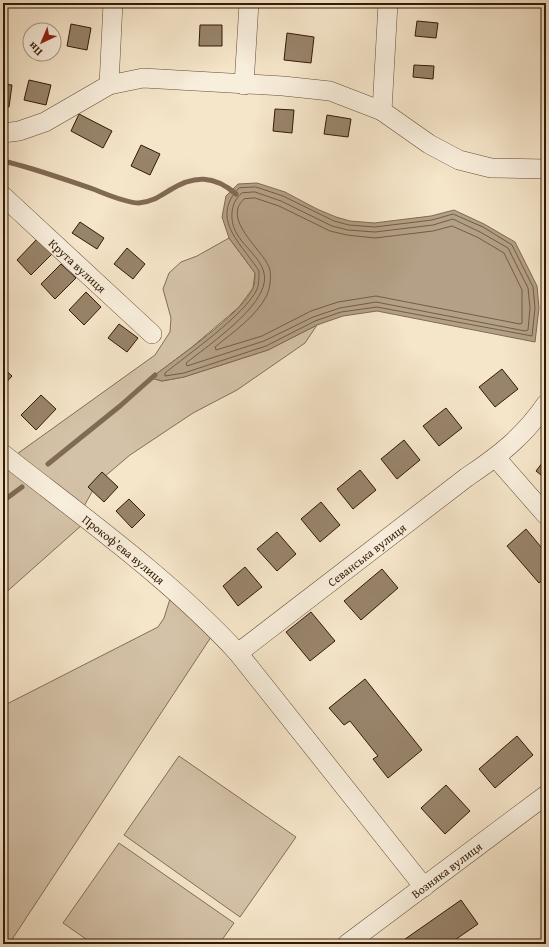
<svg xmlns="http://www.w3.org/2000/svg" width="549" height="947" viewBox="0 0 549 947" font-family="'Gentium Book Plus',serif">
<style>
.green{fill:#d4c2a8;stroke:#846e56}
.water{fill:#b3a086;stroke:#806a52}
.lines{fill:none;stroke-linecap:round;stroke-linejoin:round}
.shore{stroke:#735d46;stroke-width:1}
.stream{stroke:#806a52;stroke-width:5}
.building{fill:#98846b;stroke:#331a05}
.street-casing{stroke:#644d36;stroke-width:20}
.street{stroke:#f8eedc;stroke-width:19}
.labels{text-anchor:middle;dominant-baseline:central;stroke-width:4;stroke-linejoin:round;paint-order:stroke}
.street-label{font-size:12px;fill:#331a05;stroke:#f8eedc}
</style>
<rect width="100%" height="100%" fill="#f5e5c9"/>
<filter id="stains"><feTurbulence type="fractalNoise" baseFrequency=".005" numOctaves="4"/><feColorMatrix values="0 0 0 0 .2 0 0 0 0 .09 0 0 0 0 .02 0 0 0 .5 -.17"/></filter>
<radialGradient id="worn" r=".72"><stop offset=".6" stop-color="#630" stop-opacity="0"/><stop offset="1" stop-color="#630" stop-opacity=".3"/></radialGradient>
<path class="green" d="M 229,238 L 255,273 L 253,288 L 239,307 L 192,347 L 151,378 L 162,381 L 184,377 L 268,350 L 317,325 L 305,343 L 237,390 L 193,413 L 130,455 L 97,483 L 83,508 L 82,525 L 3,595 L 3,464 L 155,355 L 170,332 L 171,318 L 163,289 L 169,273 L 181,262 L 197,256 Z
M 170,599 L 213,634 L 9,944 L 3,944 L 3,706 L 158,627 L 164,618 Z
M 179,756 L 296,837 L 240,917 L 124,835 Z
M 119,843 L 234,923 L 219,944 L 93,944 L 63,923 Z"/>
<path class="water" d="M 257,183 L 285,192 L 317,209 L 336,217 L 350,221 L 374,223 L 431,216 L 454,210 L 484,224 L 515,242 L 537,286 L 539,308 L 535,342 L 377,311 L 343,316 L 317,325 L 268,350 L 184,377 L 162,381 L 151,378 C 174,360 243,313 253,288 C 255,284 255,277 255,273 L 229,238 L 222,217 L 226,196 L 238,184 Z"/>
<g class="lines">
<path class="shore" d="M 256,187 L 283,196 L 334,221 L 349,225 L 375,227 L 432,220 L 453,214 L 483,227 L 512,245 L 533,287 L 535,308 L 532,336 L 377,307 L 341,312 L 315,321 L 266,346 L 184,373 L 165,376 L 165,373 C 186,356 247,313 257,289 C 259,285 259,276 259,271 C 242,244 209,219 239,188 Z
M 255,192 L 281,201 L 332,226 L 348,230 L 375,232 L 433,225 L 453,219 L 480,232 L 508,248 L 528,288 L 530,308 L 528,330 L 525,331 L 376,302 L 340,308 L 313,317 L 264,341 L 187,366 L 186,363 C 208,346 250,316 261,292 C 274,266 248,253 237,234 C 229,221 230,202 242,193 Z
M 255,198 L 279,206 L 330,231 L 347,235 L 375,238 L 433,231 L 452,226 L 477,237 L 504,253 L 522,290 L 522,323 L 520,324 L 376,296 L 338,302 L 311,311 L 262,336 L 216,350 L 215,347 C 233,332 256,317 267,295 C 270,288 272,274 269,267 C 262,249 221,219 244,199 Z"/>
<path class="stream" d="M 3,161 C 34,168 63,179 93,189 C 106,194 126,203 139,203 C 152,202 160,196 170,190 C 194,175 214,175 236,194
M 48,464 L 120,406 L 155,375
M 3,501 L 22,487"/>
</g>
<path class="building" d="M 72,3 L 94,3 L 94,5 L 72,4 Z
M 412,3 L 432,3 L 432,4 Z
M 417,21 L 438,23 L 436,38 L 415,36 Z
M 71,24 L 91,28 L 87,50 L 67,46 Z
M 200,25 L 222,25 L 222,46 L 199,46 Z
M 287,33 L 314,37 L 311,63 L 284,60 Z
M 414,65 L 434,66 L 433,79 L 413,77 Z
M 29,80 L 51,85 L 46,105 L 24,100 Z
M 3,84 L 12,85 L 9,107 L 3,106 Z
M 275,109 L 294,110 L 292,133 L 273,131 Z
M 79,114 L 112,131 L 103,148 L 71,131 Z
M 327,115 L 351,119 L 348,137 L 324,134 Z
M 141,145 L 160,154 L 150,175 L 131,166 Z
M 80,222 L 104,238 L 97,249 L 72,233 Z
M 37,239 L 52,254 L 31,275 L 17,260 Z
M 127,248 L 145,264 L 133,279 L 114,264 Z
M 61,264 L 76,278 L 55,299 L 41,284 Z
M 86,292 L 101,307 L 84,325 L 69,310 Z
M 119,324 L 138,338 L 127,352 L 108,338 Z
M 3,368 L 12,376 L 3,386 Z
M 502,369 L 518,389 L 495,407 L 479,387 Z
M 41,395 L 56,409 L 36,430 L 21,415 Z
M 446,408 L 462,428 L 439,446 L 423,426 Z
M 404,440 L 420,460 L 397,479 L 381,459 Z
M 546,458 L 546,479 L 536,471 Z
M 360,470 L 376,490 L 353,509 L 337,489 Z
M 102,472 L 118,487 L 104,502 L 88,487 Z
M 129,499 L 145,515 L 132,528 L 116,511 Z
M 321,502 L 340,525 L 320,542 L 301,519 Z
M 526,529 L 546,553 L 546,577 L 539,583 L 507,546 Z
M 277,532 L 296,554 L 277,571 L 257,549 Z
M 245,567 L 262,587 L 238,606 L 223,586 Z
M 382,569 L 398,588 L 361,620 L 344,601 Z
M 311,612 L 335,641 L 310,661 L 286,632 Z
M 365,679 L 422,750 L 388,778 L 373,759 L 378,756 L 350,721 L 344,725 L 329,708 Z
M 517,736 L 533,755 L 495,788 L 479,769 Z
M 446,785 L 470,811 L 445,834 L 421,808 Z
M 546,837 L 546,848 L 541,841 Z
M 461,900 L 478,924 L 449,944 L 398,944 Z"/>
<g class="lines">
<g class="street-casing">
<g id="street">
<path d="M 109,85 L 113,3"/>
<path d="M 244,85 L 249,3"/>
<path d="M 382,111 L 388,3"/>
<path d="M 3,133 L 19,131 L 45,122 L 109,85 L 143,78 L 283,86 L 330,91 L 382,111 L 429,144 L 459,160 L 491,168 L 546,169"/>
<path id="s1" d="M 3,196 L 152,334"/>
<path id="s2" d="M 3,454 C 83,517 169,578 238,653 L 424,887"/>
<path d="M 496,458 L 546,515"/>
<path id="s3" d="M 238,653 L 467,477 C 500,455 524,436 546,404"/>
<path id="s4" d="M 347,944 L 546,795"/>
</g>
</g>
<use href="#street" class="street"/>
</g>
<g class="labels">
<g class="street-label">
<text stroke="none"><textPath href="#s1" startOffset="102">Крута вулиця</textPath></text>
<text stroke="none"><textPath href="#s2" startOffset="154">Прокоф’єва вулиця</textPath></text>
<text stroke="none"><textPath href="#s3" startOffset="162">Севанська вулиця</textPath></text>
<text stroke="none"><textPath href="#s4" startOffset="124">Возняка вулиця</textPath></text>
</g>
</g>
<rect width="549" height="947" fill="none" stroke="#f5e5c9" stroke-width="16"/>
<rect x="4" y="4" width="541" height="939" fill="none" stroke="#331a05" stroke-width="2"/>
<rect x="8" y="8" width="533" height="931" fill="none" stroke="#331a05"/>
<g transform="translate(42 42) rotate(224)"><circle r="19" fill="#f8eedc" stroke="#a99986"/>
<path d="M0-3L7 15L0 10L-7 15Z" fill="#8f2418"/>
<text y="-6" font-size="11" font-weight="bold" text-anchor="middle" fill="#331a05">Пн</text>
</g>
<rect width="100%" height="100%" filter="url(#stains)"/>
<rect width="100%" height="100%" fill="url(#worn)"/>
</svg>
